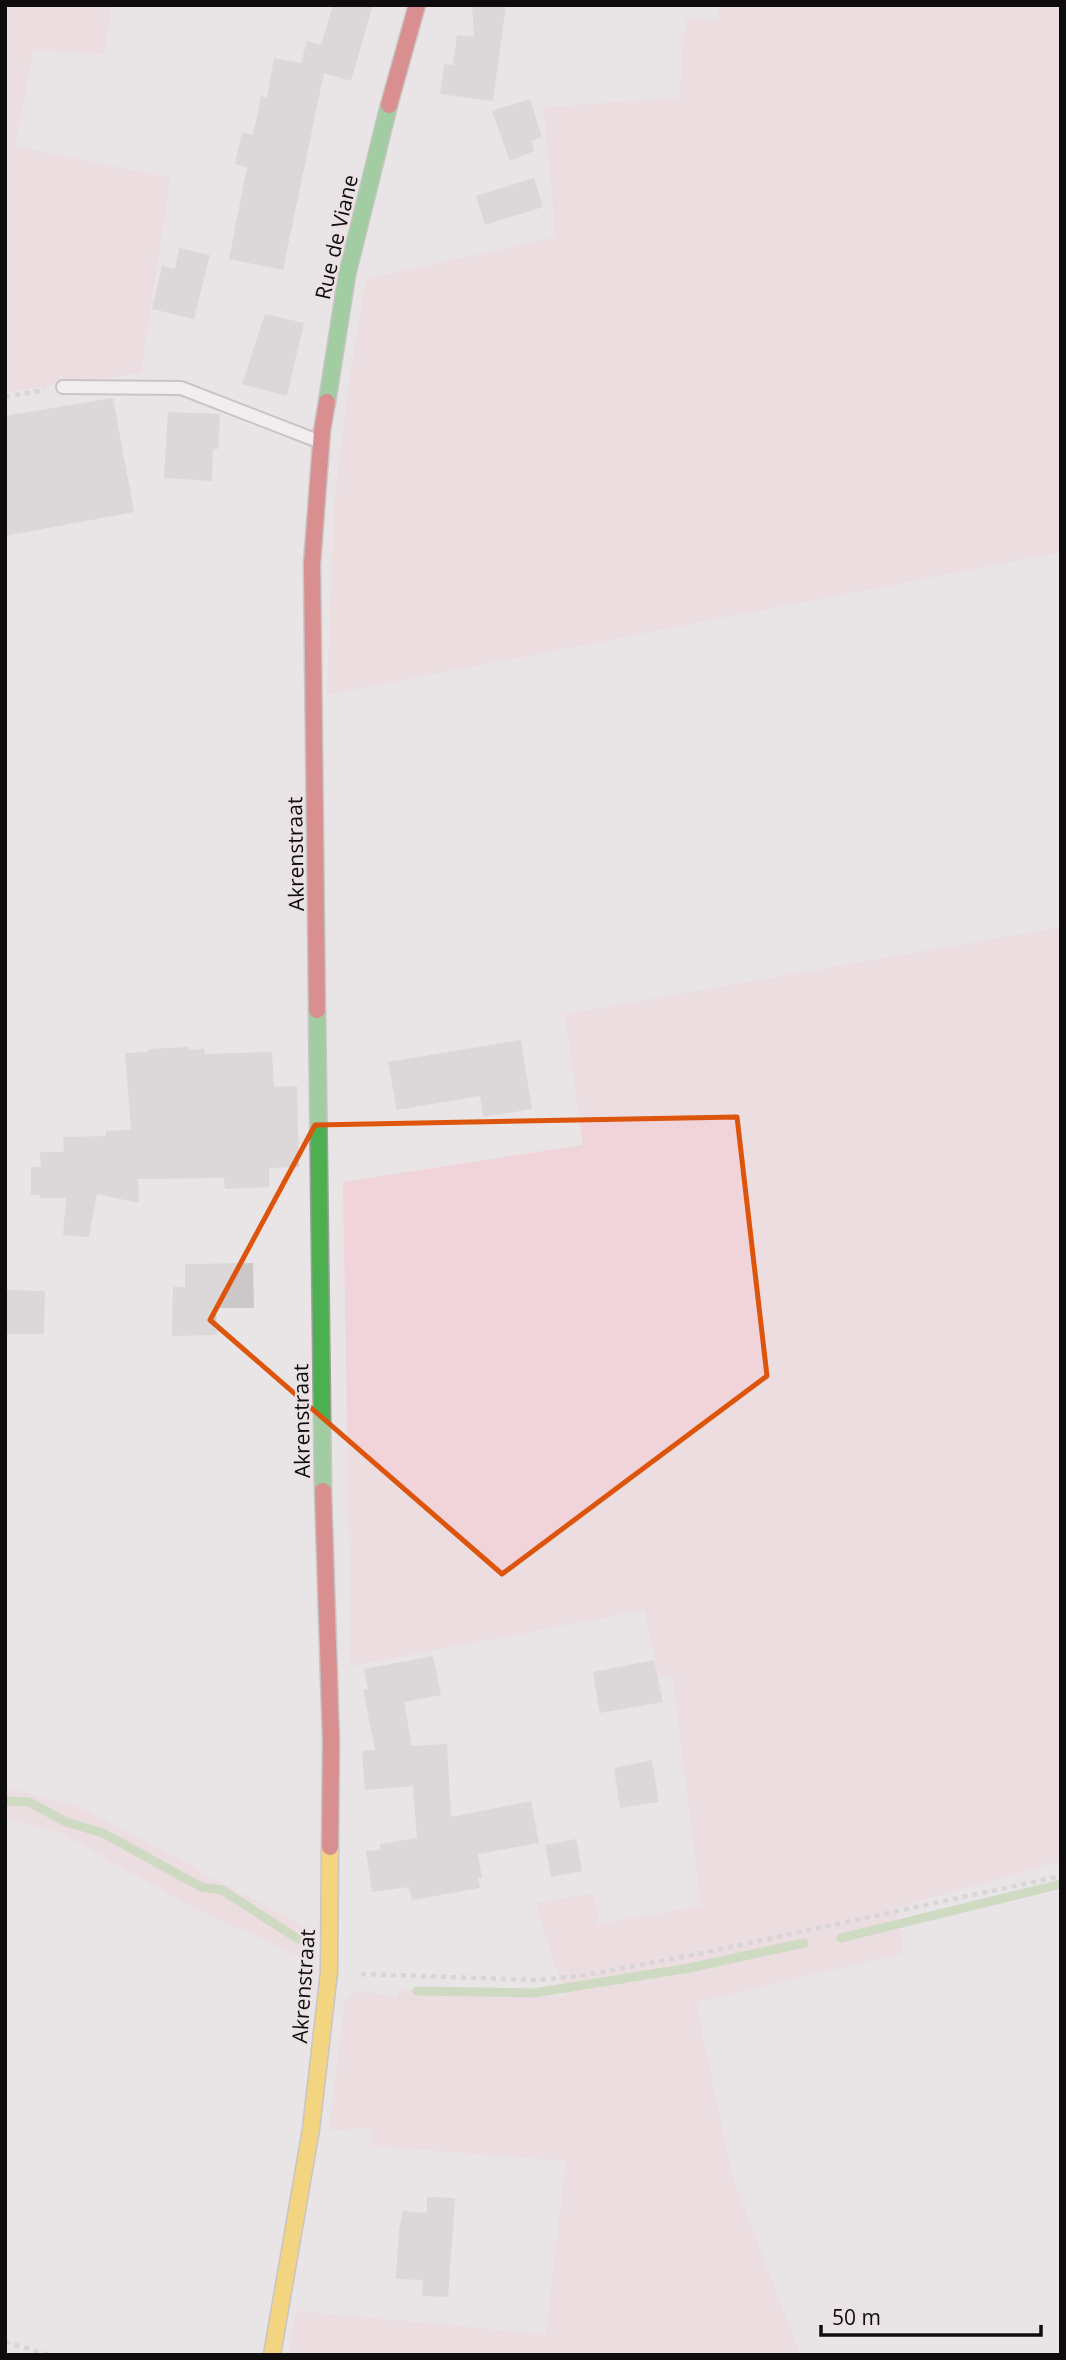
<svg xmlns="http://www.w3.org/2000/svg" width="1066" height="2360" viewBox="0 0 1066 2360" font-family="'Open Sans',sans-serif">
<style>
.green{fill:#f0d4da}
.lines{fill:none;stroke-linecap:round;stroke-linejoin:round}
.stream{stroke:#adce96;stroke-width:9}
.building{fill:#ccc8c9}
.lane-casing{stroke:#a29e9f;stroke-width:16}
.fast-casing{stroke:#a29e9f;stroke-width:19}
.slow-casing{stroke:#a29e9f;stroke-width:19}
.jam-casing{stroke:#a29e9f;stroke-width:19}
.path{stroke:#c4c3c3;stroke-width:4.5;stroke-dasharray:5 5;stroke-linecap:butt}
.lane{stroke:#fcfbfb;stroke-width:12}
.fast{stroke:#4caf50;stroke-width:16}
.slow{stroke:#ffc107;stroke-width:16}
.jam{stroke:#c62828;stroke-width:16}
.marked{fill:none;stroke:#dd550c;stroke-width:5;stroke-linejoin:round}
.labels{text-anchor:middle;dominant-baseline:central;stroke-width:5;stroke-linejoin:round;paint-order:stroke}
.street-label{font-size:21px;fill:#0f0c0d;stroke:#ebe2e4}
</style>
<rect width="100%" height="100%" fill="#e9e4e5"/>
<path class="green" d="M 5,5 L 111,5 L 104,54 L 33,50 L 15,146 L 170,178 L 141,373 L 5,392 Z
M 720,5 L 1061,5 L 1061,552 L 327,695 L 335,499 L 349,381 L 366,279 L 556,237 L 544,107 L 679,98 L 686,19 L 718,20 Z
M 1061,927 L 1061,1861 L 895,1908 L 904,1953 L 696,2002 L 731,2173 L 800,2355 L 289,2355 L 296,2311 L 546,2334 L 566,2161 L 373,2146 L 371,2128 L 329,2130 L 345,2002 L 352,1993 L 368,1992 L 398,1998 L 399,1989 L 565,1997 L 536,1903 L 594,1893 L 598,1924 L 701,1906 L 673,1676 L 658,1678 L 645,1610 L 351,1666 L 343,1182 L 583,1145 L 565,1014 Z
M 5,1787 L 82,1808 L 314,1932 L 312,1962 L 196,1909 L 61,1833 L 5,1819 Z"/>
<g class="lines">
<path class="stream" d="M 5,1801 L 29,1802 L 66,1822 L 103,1833 L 201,1887 L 222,1890 L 298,1939
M 841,1938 L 1061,1884
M 417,1991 L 534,1993 L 689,1968 L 804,1943"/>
</g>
<path class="building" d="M 333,5 L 373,5 L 351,81 L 324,73 L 283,270 L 229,259 L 247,167 L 235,164 L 242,132 L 253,135 L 261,96 L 267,98 L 274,58 L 301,63 L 307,41 L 321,45 Z
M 472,5 L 506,5 L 493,101 L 440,94 L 444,64 L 453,65 L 457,35 L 474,37 Z
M 530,99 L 542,137 L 531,141 L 534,151 L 510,161 L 492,111 Z
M 534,178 L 543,207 L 485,225 L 476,196 Z
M 179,248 L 210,255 L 194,319 L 152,309 L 162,266 L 175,269 Z
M 265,314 L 304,323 L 287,396 L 242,384 Z
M 113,398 L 134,512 L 5,536 L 5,416 Z
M 168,412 L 220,414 L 218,449 L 213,449 L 212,481 L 164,478 Z
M 521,1040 L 532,1109 L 483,1117 L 480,1096 L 397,1110 L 388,1062 Z
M 188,1047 L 188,1050 L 204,1049 L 205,1054 L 272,1052 L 274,1087 L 297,1086 L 299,1167 L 269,1168 L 269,1187 L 225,1189 L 224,1178 L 138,1179 L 139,1203 L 97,1194 L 89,1237 L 63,1235 L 66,1198 L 40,1198 L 39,1195 L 31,1195 L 31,1167 L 41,1167 L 40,1152 L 64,1152 L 63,1137 L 106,1136 L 106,1131 L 131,1130 L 125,1053 L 148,1052 L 148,1049 Z
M 253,1263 L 254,1308 L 216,1308 L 217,1335 L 172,1336 L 173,1287 L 185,1287 L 185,1264 Z
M 5,1290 L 45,1291 L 44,1334 L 5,1334 Z
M 433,1656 L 441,1695 L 404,1702 L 412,1746 L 447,1744 L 451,1817 L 531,1801 L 539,1843 L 478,1854 L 482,1878 L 478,1878 L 480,1888 L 412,1900 L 409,1887 L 372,1892 L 366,1851 L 380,1850 L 380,1844 L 417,1838 L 413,1786 L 365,1790 L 362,1751 L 375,1750 L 363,1690 L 368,1689 L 364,1669 Z
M 654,1660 L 663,1702 L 600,1713 L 593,1672 Z
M 652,1760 L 659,1802 L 620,1808 L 614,1768 Z
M 576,1839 L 582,1871 L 551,1877 L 545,1845 Z
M 427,2197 L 455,2198 L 448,2297 L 422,2296 L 423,2280 L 396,2279 L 399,2229 L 403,2211 L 427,2213 Z"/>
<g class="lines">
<g class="lane-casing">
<path id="lane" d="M 63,387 L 181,388 L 318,441"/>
</g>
<g class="fast-casing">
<path id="fast" d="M 327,402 L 347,275 L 389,105
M 317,1010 L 323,1491"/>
</g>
<g class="slow-casing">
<path id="slow" d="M 272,2355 L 311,2129 L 329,1972 L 330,1847"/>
</g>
<g class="jam-casing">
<path id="jam" d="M 389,105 L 417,5
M 317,1010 L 312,564 L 322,431 L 327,402
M 323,1491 L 331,1740 L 330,1847"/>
</g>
<path class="path" d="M 5,397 L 45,390
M 361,1974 L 537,1980 L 580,1976 L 703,1953 L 1061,1876
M 5,2342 L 50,2355"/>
<use href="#lane" class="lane"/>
<use href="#fast" class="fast"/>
<use href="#slow" class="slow"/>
<use href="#jam" class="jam"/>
</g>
<path d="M0 0H1066V2360H0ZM 737,1117 L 767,1376 L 502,1574 L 210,1320 L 315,1125 Z" fill="#e9e4e5" fill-opacity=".55" fill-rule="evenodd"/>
<path class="marked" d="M 737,1117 L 767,1376 L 502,1574 L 210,1320 L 315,1125 Z"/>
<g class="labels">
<g class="street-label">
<text transform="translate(336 237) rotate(-77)">Rue de Viane</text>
<text transform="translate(295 854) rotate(-91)">Akrenstraat</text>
<text transform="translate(301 1421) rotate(-91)">Akrenstraat</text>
<text transform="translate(303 1986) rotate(-86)">Akrenstraat</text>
</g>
</g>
<rect width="1066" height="2360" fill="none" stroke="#0f0c0d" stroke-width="14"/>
<path d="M821 2325v10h220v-10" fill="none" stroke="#0f0c0d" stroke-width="3.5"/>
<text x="832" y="2325" font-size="21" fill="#0f0c0d" stroke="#ebe2e4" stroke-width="5" paint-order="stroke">50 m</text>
</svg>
